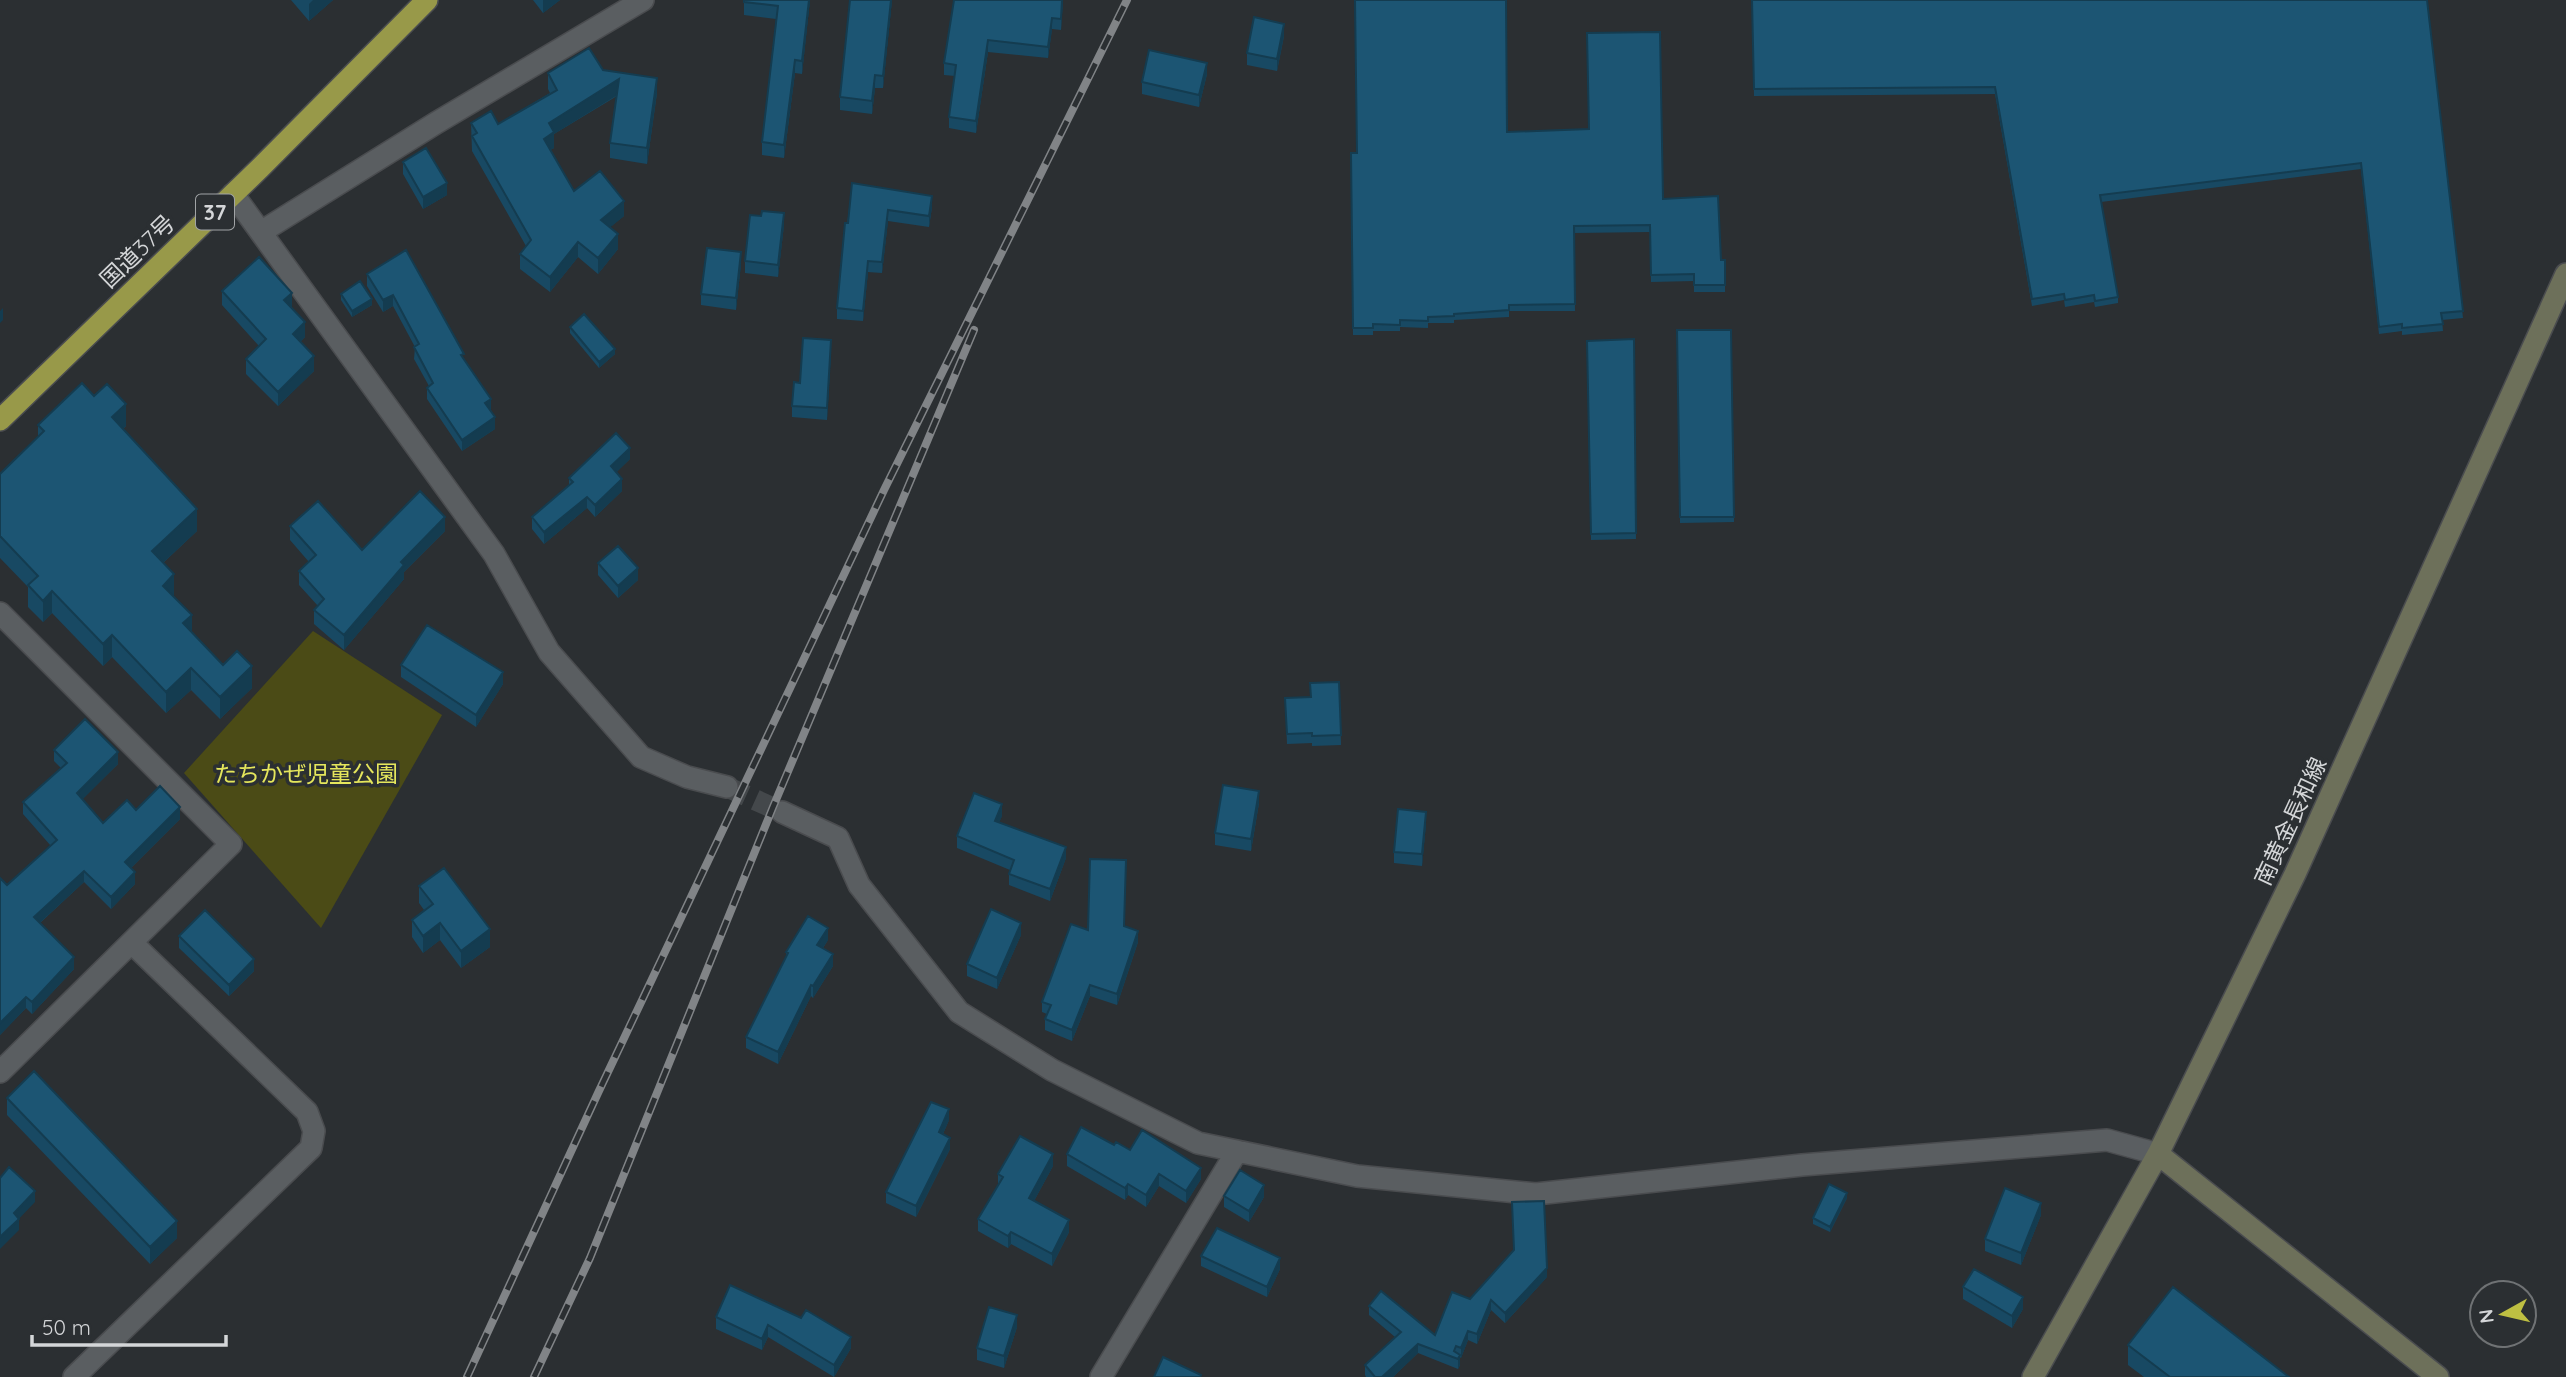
<svg xmlns="http://www.w3.org/2000/svg" width="2566" height="1377" viewBox="0 0 2566 1377" font-family="Quicksand,'Noto Sans JP',sans-serif">
<style>
.green{fill:#4b4b16}
.lines{fill:none;stroke-linecap:round;stroke-linejoin:round}
.street-tunnel{stroke:#44484b;stroke-width:21;stroke-dasharray:21 10;stroke-linecap:butt}
.street-casing{stroke:#4a4c4f;stroke-width:24}
.secondary-casing{stroke:#4a4c4f;stroke-width:24}
.highway-casing{stroke:#4a4c4f;stroke-width:24}
.street{stroke:#5a5e61;stroke-width:21}
.secondary{stroke:#6d705a;stroke-width:21}
.highway{stroke:#989949;stroke-width:21}
.rail-casing{stroke:#818487;stroke-width:8}
.rail{stroke:#2b2f32;stroke-width:5;stroke-dasharray:16;stroke-linecap:butt}
.wall{fill:#184963}
.shaded-wall{fill:#143c50}
.building{fill:#1c5573;stroke:#143c50;stroke-width:2}
.labels{text-anchor:middle;dominant-baseline:central;stroke-width:7;stroke-linejoin:round;paint-order:stroke}
.shield{fill:#2b2f32;stroke:#a1a4a6;stroke-width:2}
.shield-label{font-size:21px;font-weight:bold;fill:#d4d6d8}
.street-label{font-size:23px;fill:#d4d6d8;stroke:#2b2f32}
.park-label{font-size:23px;fill:#e5e65c;stroke:#2b2f32}
</style>
<rect width="100%" height="100%" fill="#2b2f32"/>
<path class="green" d="M 313,631 L 442,715 L 321,928 L 184,773 Z"/>
<g class="lines">
<path class="street-tunnel" d="M 727,787 L 782,812"/>
<g class="street-casing">
<path id="street" d="M 233,194 L 494,554 L 549,652 L 641,757 L 687,777 L 727,787
M 261,232 L 436,123 L 643,0
M 0,613 L 231,844 L 0,1072
M 782,812 L 838,838 L 859,885 L 959,1012 L 1052,1070 L 1198,1143 L 1357,1176 L 1536,1194 L 1802,1165 L 2107,1140 L 2158,1154
M 74,1377 L 311,1148 L 314,1131 L 307,1112 L 132,943
M 1101,1377 L 1237,1151"/>
</g>
<g class="secondary-casing">
<path id="secondary" d="M 2158,1154 L 2438,1377
M 2033,1377 L 2158,1154 L 2295,874 L 2566,274"/>
</g>
<g class="highway-casing">
<path id="highway" d="M 0,420 L 260,168 L 427,0"/>
</g>
<use href="#street" class="street"/>
<use href="#secondary" class="secondary"/>
<use href="#highway" class="highway"/>
<g class="rail-casing">
<path id="rail" d="M 467,1377 L 598,1093 L 884,490 L 1127,0
M 534,1377 L 590,1258 L 773,807 L 974,330"/>
</g>
<use href="#rail" class="rail"/>
</g>
<path class="wall" d="M 291,0 L 333,0 L 309,21 Z
M 533,0 L 560,0 L 543,13 Z
M 744,0 L 810,0 L 802,74 L 795,73 L 784,158 L 762,155 L 762,142 L 776,19 L 744,15 Z
M 892,0 L 883,88 L 875,88 L 872,114 L 840,110 L 840,97 Z
M 1063,0 L 1061,30 L 1052,29 L 1048,58 L 988,52 L 976,133 L 949,128 L 949,117 L 955,76 L 944,75 L 944,63 Z
M 1752,0 L 2427,0 L 2463,318 L 2442,320 L 2443,331 L 2402,335 L 2402,331 L 2379,334 L 2361,169 L 2101,202 L 2118,297 L 2118,303 L 2095,307 L 2094,302 L 2065,307 L 2064,300 L 2032,306 L 1995,94 L 1754,96 Z
M 1284,36 L 1277,71 L 1247,65 L 1247,53 Z
M 603,70 L 657,93 L 647,164 L 610,158 L 610,143 L 617,96 L 554,134 L 554,148 L 550,150 L 574,191 L 624,216 L 610,227 L 618,249 L 598,274 L 578,257 L 550,292 L 520,269 L 520,254 L 526,246 L 472,151 L 471,123 L 498,124 L 550,93 L 548,89 L 548,73 Z
M 1207,74 L 1199,107 L 1142,94 L 1142,82 Z
M 1507,132 L 1663,199 L 1721,260 L 1725,260 L 1725,292 L 1694,292 L 1694,281 L 1651,282 L 1650,232 L 1574,233 L 1575,311 L 1509,311 L 1509,317 L 1454,320 L 1454,323 L 1428,323 L 1428,328 L 1400,327 L 1400,331 L 1373,331 L 1373,335 L 1353,335 L 1351,153 Z
M 403,162 L 447,195 L 423,209 L 403,174 Z
M 852,183 L 932,207 L 929,227 L 888,221 L 882,273 L 868,272 L 863,321 L 837,319 L 837,308 Z
M 784,225 L 778,277 L 745,273 L 745,261 Z
M 406,250 L 491,410 L 495,429 L 462,451 L 427,399 L 427,388 L 429,386 L 414,359 L 415,347 L 393,306 L 383,312 L 367,286 L 367,274 Z
M 741,264 L 736,310 L 701,305 L 701,294 Z
M 222,291 L 292,308 L 305,337 L 300,342 L 314,371 L 278,406 L 246,374 L 246,359 L 259,346 L 222,305 Z
M 341,294 L 372,305 L 352,317 L 341,300 Z
M 570,327 L 615,354 L 599,368 L 570,333 Z
M 1677,330 L 1731,330 L 1734,522 L 1680,523 Z
M 1634,339 L 1636,539 L 1591,540 L 1587,341 Z
M 831,352 L 827,420 L 792,417 L 792,406 L 800,383 Z
M 94,396 L 126,426 L 123,429 L 197,531 L 163,563 L 174,597 L 192,632 L 223,665 L 252,688 L 220,719 L 191,690 L 166,713 L 112,657 L 103,666 L 52,613 L 43,622 L 28,607 L 28,587 L 0,558 L 0,474 L 38,437 L 38,425 Z
M 630,459 L 616,472 L 622,491 L 595,517 L 587,508 L 544,544 L 532,529 L 532,517 L 569,485 L 569,478 Z
M 290,526 L 362,550 L 445,531 L 404,572 L 404,579 L 344,650 L 314,624 L 314,610 L 318,606 L 299,585 L 299,571 L 309,562 L 290,540 Z
M 598,563 L 638,580 L 618,598 L 598,575 Z
M 401,665 L 503,684 L 476,727 L 401,677 Z
M 1339,682 L 1341,745 L 1312,746 L 1312,743 L 1287,744 L 1285,698 L 1310,697 Z
M 54,750 L 118,764 L 82,799 L 103,823 L 136,810 L 180,819 L 131,868 L 135,884 L 111,909 L 84,882 L 40,923 L 74,969 L 32,1014 L 26,1008 L 0,1035 L 0,878 L 7,885 L 51,846 L 23,814 L 23,802 L 61,768 L 54,761 Z
M 1259,803 L 1251,851 L 1215,845 L 1215,833 Z
M 1002,816 L 999,822 L 1066,858 L 1050,901 L 1009,885 L 1009,874 L 1010,870 L 957,848 L 957,836 Z
M 1426,824 L 1422,866 L 1394,863 L 1394,852 Z
M 419,886 L 490,947 L 461,968 L 440,940 L 423,953 L 412,937 L 412,920 L 424,910 L 419,903 Z
M 1125,926 L 1138,942 L 1117,1005 L 1090,996 L 1072,1041 L 1045,1030 L 1045,1019 L 1047,1014 L 1042,1012 L 1042,1002 L 1088,930 Z
M 1021,935 L 997,989 L 967,976 L 967,964 Z
M 179,936 L 254,971 L 229,996 L 179,948 Z
M 828,940 L 823,948 L 833,966 L 813,998 L 811,996 L 778,1064 L 746,1048 L 746,1037 L 786,957 L 786,952 Z
M 7,1098 L 177,1238 L 150,1264 L 7,1115 Z
M 949,1120 L 943,1134 L 950,1149 L 916,1217 L 886,1203 L 886,1192 Z
M 1114,1145 L 1130,1150 L 1201,1179 L 1186,1203 L 1159,1186 L 1146,1207 L 1128,1195 L 1125,1200 L 1067,1166 L 1067,1154 Z
M 1053,1166 L 1034,1201 L 1069,1232 L 1052,1266 L 1011,1244 L 1008,1248 L 978,1231 L 978,1219 L 998,1185 L 998,1174 Z
M 1224,1196 L 1264,1197 L 1249,1222 L 1224,1207 Z
M 1847,1198 L 1830,1232 L 1813,1224 L 1813,1218 Z
M 2041,1215 L 2021,1265 L 1985,1251 L 1985,1239 Z
M 1201,1256 L 1280,1269 L 1267,1297 L 1201,1266 Z
M 1547,1277 L 1505,1323 L 1491,1310 L 1477,1344 L 1468,1340 L 1461,1358 L 1460,1357 L 1460,1365 L 1458,1369 L 1418,1353 L 1393,1377 L 1366,1377 L 1365,1375 L 1365,1365 L 1395,1337 L 1369,1315 L 1369,1306 L 1435,1335 L 1470,1299 Z
M 730,1285 L 851,1348 L 834,1377 L 768,1337 L 762,1350 L 716,1329 L 716,1317 Z
M 1963,1287 L 2023,1309 L 2012,1328 L 1963,1299 Z
M 1017,1327 L 1004,1368 L 977,1360 L 977,1348 Z
M 2128,1345 L 2289,1377 L 2144,1377 L 2128,1365 Z"/>
<path class="shaded-wall" d="M 313,0 L 333,0 L 309,21 L 309,4 Z
M 543,0 L 560,0 L 543,13 Z
M 809,0 L 810,0 L 802,74 L 802,61 Z
M 891,0 L 892,0 L 883,88 L 883,76 Z
M 1062,0 L 1063,0 L 1061,30 L 1061,19 Z
M 1052,18 L 1052,29 L 1048,58 L 1048,47 Z
M 1284,24 L 1284,36 L 1277,71 L 1277,59 Z
M 988,40 L 988,52 L 976,133 L 976,121 Z
M 795,60 L 795,73 L 784,158 L 784,145 Z
M 1207,63 L 1207,74 L 1199,107 L 1199,95 Z
M 875,75 L 875,88 L 872,114 L 872,101 Z
M 657,78 L 657,93 L 647,164 L 647,148 Z
M 619,79 L 619,94 L 554,134 L 554,148 L 544,154 L 544,139 L 549,123 Z
M 447,183 L 447,195 L 423,209 L 423,197 Z
M 932,196 L 932,207 L 929,227 L 929,216 Z
M 624,201 L 624,216 L 601,235 L 601,220 Z
M 888,210 L 888,221 L 882,273 L 882,262 Z
M 784,213 L 784,225 L 778,277 L 778,265 Z
M 618,234 L 618,249 L 598,274 L 598,258 Z
M 578,242 L 578,257 L 550,292 L 550,277 Z
M 741,252 L 741,264 L 736,310 L 736,298 Z
M 868,261 L 868,272 L 863,321 L 863,311 Z
M 292,293 L 292,308 L 284,300 Z
M 393,295 L 393,306 L 383,312 L 383,300 Z
M 372,299 L 372,305 L 352,317 L 352,311 Z
M 3,308 L 3,320 L 0,323 L 0,311 Z
M 305,322 L 305,337 L 293,349 L 293,334 Z
M 831,340 L 831,352 L 827,420 L 827,408 Z
M 615,349 L 615,354 L 599,368 L 599,362 Z
M 314,356 L 314,371 L 278,406 L 278,392 Z
M 491,399 L 491,411 L 485,403 Z
M 126,404 L 126,426 L 112,439 L 112,417 Z
M 495,417 L 495,429 L 462,451 L 462,440 Z
M 630,448 L 630,459 L 611,478 L 611,466 Z
M 622,479 L 622,491 L 595,517 L 595,505 Z
M 587,497 L 587,508 L 544,544 L 544,532 Z
M 197,509 L 197,531 L 152,573 L 152,551 Z
M 445,517 L 445,531 L 404,572 L 404,579 L 344,650 L 344,635 L 401,562 Z
M 638,568 L 638,580 L 618,598 L 618,586 Z
M 174,574 L 174,596 L 163,607 L 163,586 Z
M 52,591 L 52,613 L 43,622 L 43,601 Z
M 192,615 L 192,637 L 183,623 Z
M 112,635 L 112,657 L 103,666 L 103,644 Z
M 252,666 L 252,688 L 220,719 L 220,697 Z
M 191,668 L 191,690 L 166,713 L 166,692 Z
M 503,672 L 503,684 L 476,727 L 476,715 Z
M 118,752 L 118,764 L 77,805 L 77,793 Z
M 1259,791 L 1259,803 L 1251,851 L 1251,839 Z
M 1002,804 L 1002,816 L 995,833 L 995,821 Z
M 180,807 L 180,819 L 125,874 L 125,862 Z
M 1426,812 L 1426,824 L 1422,866 L 1422,854 Z
M 1066,847 L 1066,858 L 1050,901 L 1050,889 Z
M 84,871 L 84,882 L 34,928 L 34,917 Z
M 135,872 L 135,884 L 111,909 L 111,897 Z
M 440,923 L 440,940 L 423,953 L 423,936 Z
M 1021,923 L 1021,935 L 997,989 L 997,978 Z
M 828,928 L 828,940 L 817,957 L 817,945 Z
M 490,929 L 490,947 L 461,968 L 461,951 Z
M 1138,931 L 1138,942 L 1117,1005 L 1117,994 Z
M 833,954 L 833,966 L 813,998 L 813,986 Z
M 74,957 L 74,969 L 32,1014 L 32,1002 Z
M 254,959 L 254,971 L 229,996 L 229,985 Z
M 811,985 L 811,996 L 778,1064 L 778,1052 Z
M 1090,985 L 1090,996 L 1072,1041 L 1072,1030 Z
M 26,997 L 26,1008 L 0,1035 L 0,1023 Z
M 949,1109 L 949,1120 L 939,1143 L 939,1132 Z
M 950,1138 L 950,1149 L 916,1217 L 916,1206 Z
M 1053,1154 L 1053,1166 L 1029,1210 L 1029,1198 Z
M 1201,1168 L 1201,1179 L 1186,1203 L 1186,1191 Z
M 1159,1174 L 1159,1186 L 1146,1207 L 1146,1195 Z
M 1128,1184 L 1128,1195 L 1125,1200 L 1125,1188 Z
M 1264,1185 L 1264,1197 L 1249,1222 L 1249,1211 Z
M 35,1191 L 35,1202 L 14,1224 L 19,1219 L 19,1230 L 0,1249 L 0,1237 L 14,1213 Z
M 1847,1193 L 1847,1198 L 1830,1232 L 1830,1227 Z
M 2041,1203 L 2041,1215 L 2021,1265 L 2021,1253 Z
M 1069,1220 L 1069,1232 L 1052,1266 L 1052,1254 Z
M 177,1221 L 177,1238 L 150,1264 L 150,1247 Z
M 1011,1232 L 1011,1244 L 1008,1248 L 1008,1236 Z
M 1280,1258 L 1280,1269 L 1267,1297 L 1267,1287 Z
M 1547,1268 L 1547,1277 L 1505,1323 L 1505,1313 Z
M 2023,1297 L 2023,1309 L 2012,1328 L 2012,1316 Z
M 1491,1300 L 1491,1310 L 1477,1344 L 1477,1334 Z
M 1017,1315 L 1017,1327 L 1004,1368 L 1004,1356 Z
M 768,1325 L 768,1337 L 762,1350 L 762,1339 Z
M 1468,1331 L 1468,1340 L 1461,1358 L 1461,1348 Z
M 851,1337 L 851,1348 L 834,1377 L 834,1365 Z
M 1418,1344 L 1418,1353 L 1393,1377 L 1382,1377 Z
M 1460,1355 L 1460,1365 L 1458,1369 L 1458,1359 Z"/>
<path class="building" d="M 744,0 L 809,0 L 802,61 L 795,60 L 784,145 L 762,142 L 778,6 L 744,2 Z
M 850,0 L 891,0 L 883,76 L 875,75 L 872,101 L 840,97 Z
M 954,0 L 1062,0 L 1061,19 L 1052,18 L 1048,47 L 988,40 L 976,121 L 949,117 L 956,65 L 944,63 Z
M 1355,0 L 1506,0 L 1507,132 L 1589,129 L 1587,33 L 1660,32 L 1663,199 L 1718,196 L 1721,260 L 1725,260 L 1725,285 L 1694,285 L 1694,274 L 1651,275 L 1650,225 L 1574,226 L 1575,304 L 1509,305 L 1509,310 L 1454,314 L 1454,316 L 1428,317 L 1428,321 L 1400,320 L 1400,325 L 1373,324 L 1373,328 L 1353,328 L 1351,153 L 1357,153 Z
M 1752,0 L 2427,0 L 2463,311 L 2441,313 L 2443,324 L 2402,328 L 2402,324 L 2379,327 L 2361,163 L 2100,195 L 2118,297 L 2095,301 L 2094,295 L 2065,300 L 2064,294 L 2032,299 L 1995,87 L 1754,89 Z
M 1254,17 L 1284,24 L 1277,59 L 1247,53 Z
M 589,48 L 603,70 L 657,78 L 647,148 L 610,143 L 619,79 L 549,123 L 554,132 L 544,139 L 574,191 L 600,171 L 624,201 L 601,220 L 618,234 L 598,258 L 578,242 L 550,277 L 520,254 L 531,240 L 472,136 L 477,133 L 471,123 L 491,111 L 498,124 L 557,90 L 548,73 Z
M 1149,50 L 1207,63 L 1199,95 L 1142,82 Z
M 426,148 L 447,183 L 423,197 L 403,162 Z
M 852,183 L 932,196 L 929,216 L 888,210 L 882,262 L 868,261 L 863,311 L 837,308 L 845,223 L 848,223 Z
M 762,211 L 784,213 L 778,265 L 745,261 L 750,215 L 761,216 Z
M 707,248 L 741,252 L 736,298 L 701,294 Z
M 406,250 L 464,354 L 461,355 L 491,399 L 485,403 L 495,417 L 462,440 L 427,388 L 433,383 L 414,347 L 419,344 L 393,295 L 383,300 L 367,274 Z
M 259,257 L 292,293 L 284,300 L 305,322 L 293,334 L 314,356 L 278,392 L 246,359 L 266,339 L 222,291 Z
M 360,281 L 372,299 L 352,311 L 341,294 Z
M 584,314 L 615,349 L 599,362 L 570,327 Z
M 1677,330 L 1731,330 L 1734,517 L 1680,517 Z
M 803,338 L 831,340 L 827,408 L 792,406 L 794,382 L 800,383 Z
M 1634,339 L 1636,533 L 1591,534 L 1587,341 Z
M 82,383 L 94,396 L 107,384 L 126,404 L 112,417 L 197,509 L 152,551 L 174,574 L 163,586 L 192,615 L 183,623 L 223,665 L 237,651 L 252,666 L 220,697 L 191,668 L 166,692 L 112,635 L 103,644 L 52,591 L 43,601 L 28,585 L 38,576 L 0,536 L 0,474 L 44,431 L 38,425 Z
M 616,433 L 630,448 L 611,466 L 622,479 L 595,505 L 587,497 L 544,532 L 532,517 L 573,482 L 569,478 Z
M 420,491 L 445,517 L 401,562 L 404,565 L 344,635 L 314,610 L 324,599 L 299,571 L 316,555 L 290,526 L 318,501 L 362,550 Z
M 618,546 L 638,568 L 618,586 L 598,563 Z
M 427,625 L 503,672 L 476,715 L 401,665 Z
M 1339,682 L 1341,735 L 1312,736 L 1312,733 L 1287,734 L 1285,698 L 1311,697 L 1310,683 Z
M 85,719 L 118,752 L 77,793 L 103,823 L 127,800 L 136,810 L 160,786 L 180,807 L 125,862 L 135,872 L 111,897 L 84,871 L 34,917 L 74,957 L 32,1002 L 26,997 L 0,1023 L 0,878 L 7,885 L 57,840 L 23,802 L 67,763 L 54,750 Z
M 1223,785 L 1259,791 L 1251,839 L 1215,833 Z
M 974,793 L 1002,804 L 995,821 L 1066,847 L 1050,889 L 1009,874 L 1014,860 L 957,836 Z
M 1398,809 L 1426,812 L 1422,854 L 1394,852 Z
M 1090,859 L 1126,860 L 1124,926 L 1138,931 L 1117,994 L 1090,985 L 1072,1030 L 1045,1019 L 1051,1005 L 1042,1002 L 1071,924 L 1088,930 Z
M 444,868 L 490,929 L 461,951 L 440,923 L 423,936 L 412,920 L 433,904 L 419,886 Z
M 991,909 L 1021,923 L 997,978 L 967,964 Z
M 205,910 L 254,959 L 229,985 L 179,936 Z
M 808,916 L 828,928 L 817,945 L 833,954 L 813,986 L 811,985 L 778,1052 L 746,1037 L 788,953 L 786,952 Z
M 34,1071 L 177,1221 L 150,1247 L 7,1098 Z
M 931,1102 L 949,1109 L 939,1132 L 950,1138 L 916,1206 L 886,1192 Z
M 1081,1127 L 1114,1145 L 1116,1142 L 1130,1150 L 1142,1130 L 1201,1168 L 1186,1191 L 1159,1174 L 1146,1195 L 1128,1184 L 1125,1188 L 1067,1154 Z
M 1020,1136 L 1053,1154 L 1029,1198 L 1069,1220 L 1052,1254 L 1011,1232 L 1008,1236 L 978,1219 L 1003,1177 L 998,1174 Z
M 9,1167 L 35,1191 L 14,1213 L 19,1219 L 0,1237 L 0,1178 Z
M 1240,1170 L 1264,1185 L 1249,1211 L 1224,1196 Z
M 1829,1184 L 1847,1193 L 1830,1227 L 1813,1218 Z
M 2005,1188 L 2041,1203 L 2021,1253 L 1985,1239 Z
M 1544,1201 L 1547,1268 L 1505,1313 L 1491,1300 L 1477,1334 L 1468,1331 L 1461,1348 L 1456,1346 L 1454,1351 L 1460,1355 L 1458,1359 L 1418,1344 L 1382,1377 L 1375,1377 L 1365,1365 L 1401,1332 L 1369,1306 L 1381,1291 L 1435,1335 L 1452,1292 L 1470,1299 L 1514,1250 L 1512,1202 Z
M 1217,1228 L 1280,1258 L 1267,1287 L 1201,1256 Z
M 1974,1269 L 2023,1297 L 2012,1316 L 1963,1287 Z
M 730,1285 L 801,1318 L 806,1310 L 851,1337 L 834,1365 L 768,1325 L 762,1339 L 716,1317 Z
M 2173,1287 L 2289,1377 L 2170,1377 L 2128,1345 Z
M 989,1307 L 1017,1315 L 1004,1356 L 977,1348 Z
M 1163,1357 L 1201,1375 L 1200,1377 L 1154,1377 Z"/>
<g class="labels">
<rect class="shield" x="196" y="194.5" width="38" height="35" rx="5"/>
<g class="shield-label">
<text x="215" y="212">37</text>
</g>
<g class="street-label">
<text transform="translate(137 251) rotate(-44)">国道37号</text>
<text transform="translate(2290 821) rotate(-65)">南黄金長和線</text>
</g>
<g class="park-label">
<text x="306" y="773">たちかぜ児童公園</text>
</g>
</g>
<g transform="translate(2503 1314) rotate(262)"><circle r="33" fill="#2b2f32" stroke="#6f7274" stroke-width="2"/>
<path d="M0-5L12 26L0 18L-12 26Z" fill="#bebf42"/>
<text y="-10" font-size="19" font-weight="bold" text-anchor="middle" fill="#d4d6d8">N</text>
</g>
<path d="M32 1335v10h194v-10" fill="none" stroke="#d4d6d8" stroke-width="3.5"/>
<text x="42" y="1335" font-size="21" fill="#d4d6d8" stroke="#2b2f32" stroke-width="5" paint-order="stroke">50 m</text>
</svg>
